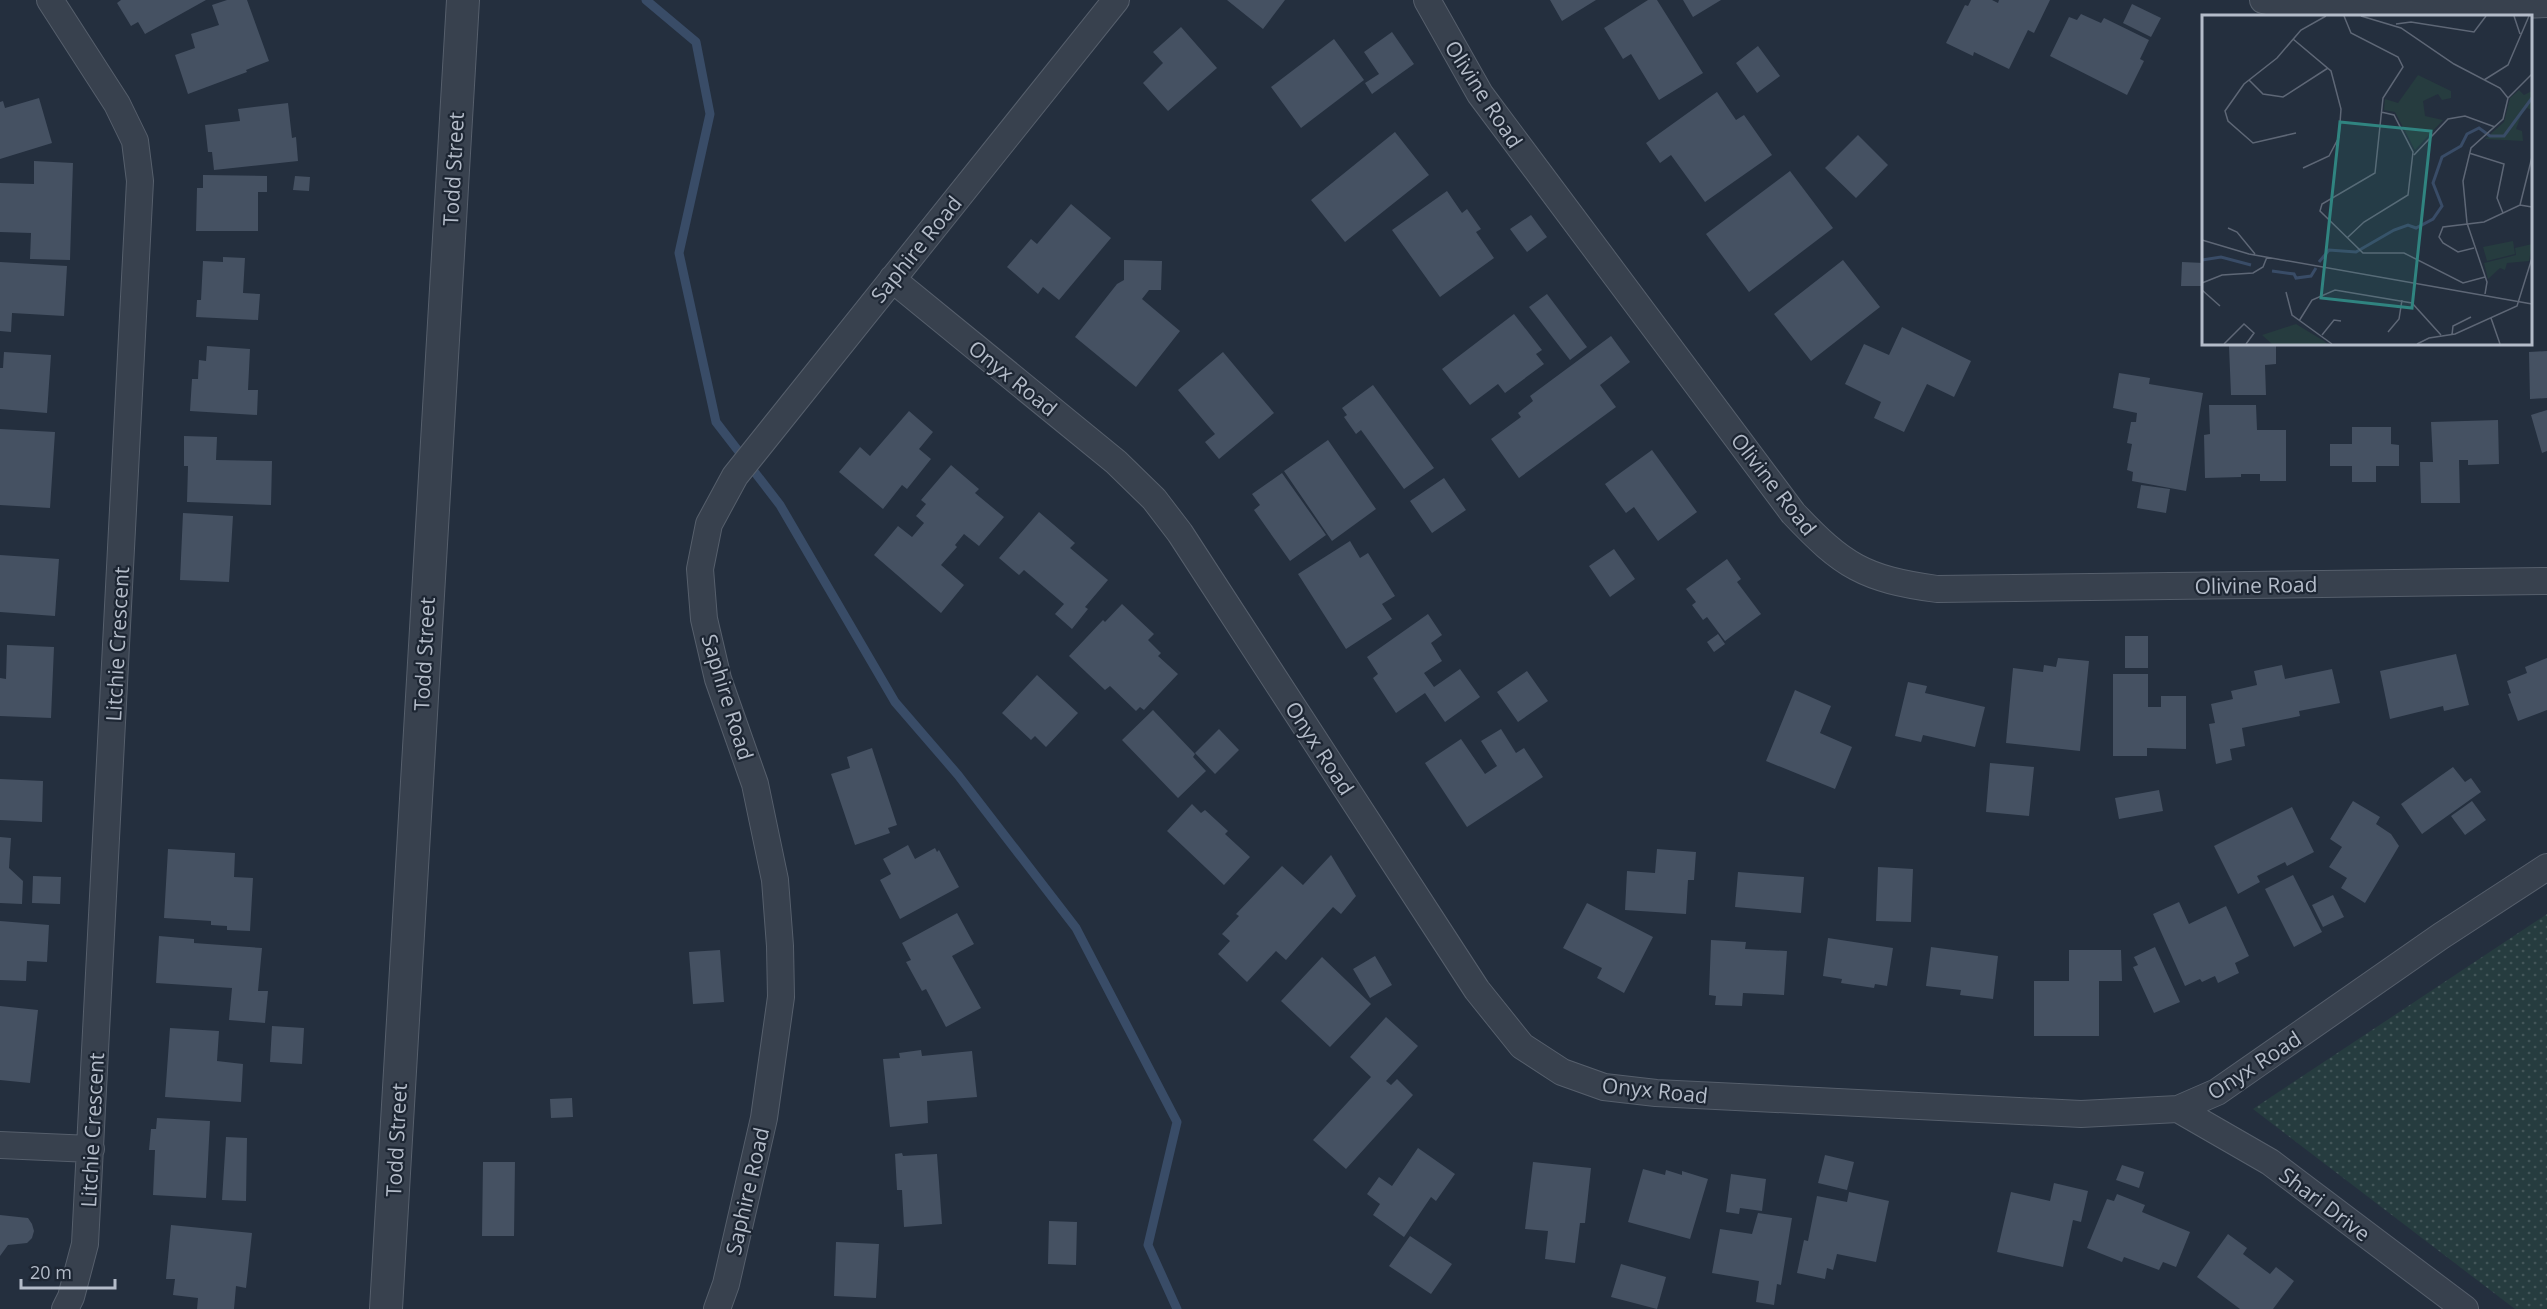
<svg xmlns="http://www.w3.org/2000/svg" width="2547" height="1309" viewBox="0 0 2547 1309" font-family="'Open Sans',sans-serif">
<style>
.grass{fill:url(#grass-dots)}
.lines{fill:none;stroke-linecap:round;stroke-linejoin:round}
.stream{stroke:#394c67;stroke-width:9}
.building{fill:#455162}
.minor-casing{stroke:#565f6c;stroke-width:28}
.tertiary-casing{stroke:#565f6c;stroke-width:34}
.minor{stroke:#38414e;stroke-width:26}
.tertiary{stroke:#38414e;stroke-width:32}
.labels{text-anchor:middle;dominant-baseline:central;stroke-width:4.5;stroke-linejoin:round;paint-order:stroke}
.street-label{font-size:21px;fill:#b4bcc9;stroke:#1d2633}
.inset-river{fill:none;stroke:#394c67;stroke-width:3}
.inset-road{fill:none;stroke:#5e6776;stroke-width:1.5}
.view{fill:#308480;fill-opacity:0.15;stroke:#308480;stroke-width:3}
.inset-edge{fill:none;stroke:#b4bcc9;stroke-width:3}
</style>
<defs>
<pattern id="grass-dots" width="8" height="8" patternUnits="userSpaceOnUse" patternTransform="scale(1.5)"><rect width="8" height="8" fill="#263c3f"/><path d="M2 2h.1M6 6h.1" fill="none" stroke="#435659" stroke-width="1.8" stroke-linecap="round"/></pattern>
</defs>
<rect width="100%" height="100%" fill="#242f3e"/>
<path class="grass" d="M 2547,914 L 2547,1309 L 2515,1309 L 2253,1109 Z"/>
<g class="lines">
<path class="stream" d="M 646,0 L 696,42 L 710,114 L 679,253 L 716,422 L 780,505 L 895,702 L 958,775 L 1076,928 L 1177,1122 L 1148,1245 L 1177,1309"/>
</g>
<path class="building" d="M 121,0 L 206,0 L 145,34 L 138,22 L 131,26 L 117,3 Z
M 227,0 L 247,0 L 269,61 L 246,70 L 247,72 L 188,94 L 175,55 L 195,48 L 191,34 L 219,25 L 212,5 Z
M 1227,0 L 1285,0 L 1263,29 Z
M 1550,0 L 1596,0 L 1562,21 Z
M 1648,0 L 1657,0 L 1703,73 L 1659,100 L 1631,54 L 1623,59 L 1604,28 Z
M 1683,0 L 1721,0 L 1693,17 Z
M 1971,0 L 1992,0 L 1998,3 L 1999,0 L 2050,0 L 2034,33 L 2028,30 L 2009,69 L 1974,52 L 1973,56 L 1946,43 L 1965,5 L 1968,6 Z
M 2132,4 L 2161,18 L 2151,37 L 2123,23 Z
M 2081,14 L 2101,23 L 2104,18 L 2149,40 L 2140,59 L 2144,61 L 2127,95 L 2050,56 L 2069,17 L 2077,20 Z
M 1181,27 L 1217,68 L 1168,111 L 1143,83 L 1163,63 L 1153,52 Z
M 1392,32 L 1414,64 L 1372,94 L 1365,83 L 1379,74 L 1364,52 Z
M 1334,39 L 1364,80 L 1301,128 L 1271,87 Z
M 1758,46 L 1780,76 L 1757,93 L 1736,63 Z
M 1717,92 L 1736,120 L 1744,115 L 1772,155 L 1705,202 L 1671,155 L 1660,163 L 1646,143 Z
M 39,98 L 52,143 L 0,159 L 0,102 L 3,101 L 5,108 Z
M 288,103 L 292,138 L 296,137 L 298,161 L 214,170 L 212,152 L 208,152 L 205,125 L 240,121 L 238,109 Z
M 1395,132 L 1429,175 L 1345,242 L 1311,200 Z
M 1858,135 L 1888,165 L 1856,198 L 1825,168 Z
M 34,161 L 73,163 L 70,260 L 30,259 L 31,233 L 0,232 L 0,183 L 34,184 Z
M 1790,171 L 1833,228 L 1749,292 L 1706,234 Z
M 203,175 L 267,176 L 267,192 L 258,192 L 258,231 L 196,231 L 197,188 L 203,188 Z
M 295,176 L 310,177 L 309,191 L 293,190 Z
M 1447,191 L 1462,213 L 1467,209 L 1481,229 L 1476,232 L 1494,258 L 1440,297 L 1392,230 Z
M 1071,204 L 1111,238 L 1059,300 L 1043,287 L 1038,294 L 1007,267 L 1031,239 L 1037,244 Z
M 1531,215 L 1547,237 L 1527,252 L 1510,229 Z
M 223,257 L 245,258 L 243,293 L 260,294 L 258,320 L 196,317 L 197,300 L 201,300 L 203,261 L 223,262 Z
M 1124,260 L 1162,261 L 1161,290 L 1149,290 L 1142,299 L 1180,331 L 1136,387 L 1075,337 L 1117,284 L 1124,280 Z
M 1843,260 L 1880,307 L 1811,361 L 1774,314 Z
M 0,262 L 67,266 L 64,316 L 12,313 L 11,332 L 0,331 Z
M 2182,262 L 2204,263 L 2204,286 L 2181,286 Z
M 1547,294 L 1587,347 L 1570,360 L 1529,307 Z
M 1514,314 L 1542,350 L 1536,354 L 1544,364 L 1505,393 L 1498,384 L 1470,405 L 1442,369 Z
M 1902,327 L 1971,361 L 1954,397 L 1927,384 L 1904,432 L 1874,418 L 1881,402 L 1845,384 L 1864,344 L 1889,355 Z
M 1611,336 L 1630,362 L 1600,385 L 1616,407 L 1519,478 L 1491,439 L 1521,417 L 1518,413 L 1533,401 L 1530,396 Z
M 2276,345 L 2276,364 L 2265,365 L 2266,395 L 2231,395 L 2229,346 Z
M 207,346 L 250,349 L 248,390 L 258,390 L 257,415 L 190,411 L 192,379 L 198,379 L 199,360 L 206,361 Z
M 2547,351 L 2547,398 L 2530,399 L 2529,352 Z
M 4,352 L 51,355 L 47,413 L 0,409 L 0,368 L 3,368 Z
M 1223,352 L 1274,413 L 1219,459 L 1205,442 L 1215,434 L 1178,390 Z
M 2119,373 L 2150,378 L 2149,384 L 2203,393 L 2186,491 L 2132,481 L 2133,472 L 2127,470 L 2132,444 L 2127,443 L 2131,422 L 2136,422 L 2137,413 L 2113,408 Z
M 1373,385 L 1434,468 L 1404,489 L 1361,430 L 1356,434 L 1344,417 L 1347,415 L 1342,408 Z
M 2209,405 L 2256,405 L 2257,430 L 2286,430 L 2286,481 L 2260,481 L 2260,474 L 2241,474 L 2241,477 L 2205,478 L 2204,435 L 2210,434 Z
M 2547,410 L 2547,451 L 2542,453 L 2531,415 Z
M 909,411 L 933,432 L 919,449 L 931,459 L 907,489 L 902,485 L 883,509 L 839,472 L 860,447 L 870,456 Z
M 2498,420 L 2499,464 L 2468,465 L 2468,460 L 2459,460 L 2460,503 L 2421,503 L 2420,462 L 2433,462 L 2431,422 Z
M 2352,427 L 2391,427 L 2391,444 L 2399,445 L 2399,466 L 2376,466 L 2376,482 L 2352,482 L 2352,466 L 2330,466 L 2330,444 L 2352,444 Z
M 0,429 L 55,432 L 50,508 L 0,505 Z
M 184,436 L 217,437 L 216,460 L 272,461 L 271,505 L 187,502 L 188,466 L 184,466 Z
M 1328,440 L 1376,509 L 1332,541 L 1284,471 Z
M 1652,450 L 1697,512 L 1658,541 L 1634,507 L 1626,513 L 1605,484 Z
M 951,465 L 979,489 L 975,493 L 1004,517 L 979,546 L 964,534 L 955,545 L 957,547 L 941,565 L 964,585 L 941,613 L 874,555 L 898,526 L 912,537 L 924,523 L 916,516 L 926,504 L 921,500 Z
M 1282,473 L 1326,535 L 1290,561 L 1254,510 L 1260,505 L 1252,494 Z
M 1444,478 L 1466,510 L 1432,533 L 1410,501 Z
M 2141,485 L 2170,489 L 2166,513 L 2137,508 Z
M 1039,512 L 1075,543 L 1070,548 L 1108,580 L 1085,607 L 1088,609 L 1072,629 L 1055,614 L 1064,604 L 1024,570 L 1019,575 L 999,558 Z
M 183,513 L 233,516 L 229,582 L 180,580 Z
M 1350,541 L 1360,558 L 1368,553 L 1395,596 L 1382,604 L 1392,619 L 1346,649 L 1298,574 Z
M 1614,549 L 1635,579 L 1610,597 L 1589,566 Z
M 0,555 L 59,559 L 55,616 L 0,612 Z
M 1727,559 L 1741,579 L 1737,582 L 1761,614 L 1725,641 L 1707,617 L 1703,620 L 1692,605 L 1696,602 L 1686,589 Z
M 1122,604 L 1154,634 L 1148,640 L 1161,653 L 1158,656 L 1178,674 L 1144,710 L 1140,707 L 1136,711 L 1110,686 L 1105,690 L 1069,656 L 1103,620 L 1105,622 Z
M 1428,614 L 1442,635 L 1431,643 L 1442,661 L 1424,673 L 1434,687 L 1460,669 L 1480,697 L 1445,722 L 1425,693 L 1396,713 L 1373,678 L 1378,674 L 1367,657 Z
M 1718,634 L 1725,644 L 1714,652 L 1707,642 Z
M 2125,636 L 2148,636 L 2148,668 L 2125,668 Z
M 7,645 L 54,647 L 51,718 L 0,716 L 0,678 L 6,679 Z
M 2456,654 L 2469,705 L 2444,711 L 2443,706 L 2390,719 L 2380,671 Z
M 2058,658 L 2089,661 L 2080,751 L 2006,743 L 2013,668 L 2043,672 L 2044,665 L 2056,667 Z
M 2547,658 L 2547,710 L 2518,721 L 2508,694 L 2511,693 L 2507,681 L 2527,673 L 2525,667 Z
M 2282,665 L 2285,679 L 2332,669 L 2340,703 L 2299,711 L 2300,716 L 2242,728 L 2245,746 L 2230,749 L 2232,760 L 2216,764 L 2209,724 L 2215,723 L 2211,704 L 2233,699 L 2231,691 L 2257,685 L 2254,671 Z
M 1527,671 L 1548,701 L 1518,722 L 1497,692 Z
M 2113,674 L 2148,674 L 2148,707 L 2161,707 L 2161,696 L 2186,696 L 2186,749 L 2147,748 L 2147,756 L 2113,756 Z
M 1037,675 L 1078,713 L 1046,747 L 1035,736 L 1031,740 L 1002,713 Z
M 1908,682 L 1927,686 L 1925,693 L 1985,707 L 1975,747 L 1923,735 L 1921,742 L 1895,736 Z
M 1795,690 L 1831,706 L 1820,733 L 1852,747 L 1835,789 L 1766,761 Z
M 1153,710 L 1195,754 L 1193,757 L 1206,771 L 1178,798 L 1122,740 Z
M 1219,729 L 1239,750 L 1215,774 L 1195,753 Z
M 1501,729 L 1516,753 L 1524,748 L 1543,777 L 1467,827 L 1425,763 L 1461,739 L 1485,774 L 1497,766 L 1481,741 Z
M 872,748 L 897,825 L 888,828 L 890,833 L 855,845 L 831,774 L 850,768 L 847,757 Z
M 1990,763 L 2034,767 L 2029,816 L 1986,812 Z
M 2453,767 L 2465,782 L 2471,778 L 2481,792 L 2422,834 L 2401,804 Z
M 0,779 L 43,781 L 42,822 L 0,820 Z
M 2159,790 L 2163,811 L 2119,819 L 2115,798 Z
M 2353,801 L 2380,817 L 2376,824 L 2391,834 L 2399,846 L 2365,903 L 2341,888 L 2347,878 L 2329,867 L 2342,847 L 2330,839 Z
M 2472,801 L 2486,820 L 2465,835 L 2451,816 Z
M 1192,804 L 1201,813 L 1205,810 L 1228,831 L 1225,834 L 1250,857 L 1224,885 L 1167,831 Z
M 2292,807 L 2314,852 L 2287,866 L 2285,862 L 2257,876 L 2260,882 L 2238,894 L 2214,846 Z
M 0,837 L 11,838 L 9,868 L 23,881 L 22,904 L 0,903 Z
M 908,845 L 915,859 L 935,848 L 937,852 L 939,850 L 959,887 L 900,919 L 880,880 L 891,874 L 883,859 Z
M 168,849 L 235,853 L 234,877 L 253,878 L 250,931 L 227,930 L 227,926 L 211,925 L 211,921 L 164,918 Z
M 1657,849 L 1696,852 L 1694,880 L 1688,880 L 1686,914 L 1625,910 L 1627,871 L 1655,873 Z
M 1331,855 L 1356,896 L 1341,914 L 1333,907 L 1286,960 L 1276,951 L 1247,982 L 1218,954 L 1230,941 L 1222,934 L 1239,916 L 1236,914 L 1282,866 L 1303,885 Z
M 1878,867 L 1913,869 L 1911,922 L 1876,921 Z
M 1738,872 L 1804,877 L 1801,913 L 1735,907 Z
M 2293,875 L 2322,932 L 2294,947 L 2265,889 Z
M 33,876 L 61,877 L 60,904 L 32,903 Z
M 2333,895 L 2344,917 L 2323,927 L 2312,905 Z
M 2179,902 L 2189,924 L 2226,906 L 2249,956 L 2235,963 L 2239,973 L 2218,983 L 2215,976 L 2202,982 L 2200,979 L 2185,986 L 2153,914 Z
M 1587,903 L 1653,937 L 1624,993 L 1597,978 L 1602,968 L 1563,948 Z
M 957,913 L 974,944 L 952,956 L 981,1008 L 946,1027 L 926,989 L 922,991 L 906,962 L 911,960 L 902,943 Z
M 0,921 L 49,925 L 47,962 L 27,961 L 26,981 L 0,980 Z
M 159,936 L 194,939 L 194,943 L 262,948 L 258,991 L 268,991 L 265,1023 L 229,1020 L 232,988 L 156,983 Z
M 1828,938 L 1893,948 L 1887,986 L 1875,984 L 1874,988 L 1841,983 L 1842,979 L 1823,976 Z
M 1711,940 L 1746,942 L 1745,949 L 1787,951 L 1784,995 L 1743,993 L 1742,1006 L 1715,1005 L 1716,996 L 1709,995 Z
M 1931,947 L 1998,956 L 1993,999 L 1960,995 L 1961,990 L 1926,986 Z
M 2155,947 L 2180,1002 L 2154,1013 L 2133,967 L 2138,965 L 2134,957 Z
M 720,950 L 724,1002 L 693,1004 L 689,952 Z
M 2069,950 L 2121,950 L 2122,981 L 2099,981 L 2099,1036 L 2034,1036 L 2034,981 L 2069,981 Z
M 1375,956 L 1392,985 L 1370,998 L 1353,969 Z
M 1322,957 L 1371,1004 L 1330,1047 L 1281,1001 Z
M 0,1006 L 38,1010 L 30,1083 L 0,1080 Z
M 1386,1017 L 1418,1046 L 1386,1081 L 1391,1085 L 1397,1079 L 1413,1095 L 1346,1169 L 1313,1140 L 1371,1077 L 1350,1057 Z
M 272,1026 L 304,1028 L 302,1064 L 270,1062 Z
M 170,1028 L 219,1031 L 217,1061 L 243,1064 L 241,1102 L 165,1097 Z
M 921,1050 L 922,1056 L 972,1051 L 977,1097 L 927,1101 L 928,1123 L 890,1127 L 883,1059 L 900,1058 L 899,1053 Z
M 572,1098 L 573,1117 L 551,1118 L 550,1099 Z
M 157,1118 L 210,1121 L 206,1198 L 153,1195 L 155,1150 L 149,1150 L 151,1129 L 156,1129 Z
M 226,1137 L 247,1138 L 246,1201 L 222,1200 Z
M 1418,1148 L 1455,1174 L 1436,1201 L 1431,1197 L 1404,1237 L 1373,1215 L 1380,1204 L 1367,1194 L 1379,1177 L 1392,1186 Z
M 902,1153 L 903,1156 L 937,1154 L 942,1224 L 904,1227 L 902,1190 L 897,1190 L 895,1154 Z
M 1825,1155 L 1854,1162 L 1847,1190 L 1818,1183 Z
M 483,1162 L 515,1162 L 514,1236 L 482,1236 Z
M 1533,1162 L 1591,1168 L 1585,1223 L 1580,1223 L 1575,1263 L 1545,1259 L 1548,1231 L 1525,1229 Z
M 2122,1165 L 2144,1172 L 2139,1188 L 2116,1180 Z
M 1643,1169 L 1665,1175 L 1666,1170 L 1682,1175 L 1682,1171 L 1708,1179 L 1690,1239 L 1628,1222 Z
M 1731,1174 L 1766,1179 L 1762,1211 L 1740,1208 L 1739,1214 L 1726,1212 Z
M 2054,1183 L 2088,1191 L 2081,1222 L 2073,1220 L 2063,1267 L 1997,1252 L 2011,1192 L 2050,1201 Z
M 1849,1192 L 1889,1201 L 1876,1262 L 1837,1254 L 1833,1270 L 1827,1268 L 1825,1279 L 1797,1273 L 1804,1240 L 1808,1241 L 1817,1196 L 1847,1202 Z
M 2117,1194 L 2145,1205 L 2142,1212 L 2190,1232 L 2176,1267 L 2163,1262 L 2159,1270 L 2124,1257 L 2122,1262 L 2087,1248 L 2107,1199 L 2114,1201 Z
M 1758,1213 L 1792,1218 L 1781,1285 L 1777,1284 L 1774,1305 L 1756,1302 L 1759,1281 L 1712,1273 L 1720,1229 L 1752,1234 Z
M 0,1215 L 28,1218 L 32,1224 L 34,1231 L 32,1238 L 27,1243 L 8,1245 L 0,1256 Z
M 1049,1221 L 1077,1222 L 1076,1265 L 1048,1264 Z
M 171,1225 L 252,1233 L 246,1288 L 236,1286 L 234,1309 L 197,1309 L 198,1298 L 173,1295 L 175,1279 L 166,1279 Z
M 2228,1234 L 2247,1248 L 2243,1254 L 2270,1274 L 2276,1267 L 2294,1281 L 2273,1309 L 2240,1309 L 2197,1277 Z
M 1410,1236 L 1452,1264 L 1431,1294 L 1389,1266 Z
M 836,1242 L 879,1244 L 876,1298 L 834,1296 Z
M 1621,1264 L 1666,1277 L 1657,1309 L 1611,1297 Z"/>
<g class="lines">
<g class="minor-casing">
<path id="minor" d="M 50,0 L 117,104 L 135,141 L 140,181 L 85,1244 L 71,1297 L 65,1309
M 1427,0 L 1480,94 L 1793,513 C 1843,566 1864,579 1937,589 L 2547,581
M 2263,0 L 2320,12 L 2547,4
M 892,279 L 1116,462 L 1154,499 L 1180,533 L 1477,990 L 1522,1046 L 1562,1072 L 1604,1087 L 1656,1093 L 2081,1114 L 2178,1109 L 2217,1092 L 2441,936 L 2547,867
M 2178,1109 L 2270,1162 L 2465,1309
M 0,1145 L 91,1149
M 717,1309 L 726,1284 L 764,1118 L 781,997 L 780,946 L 775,880 L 755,784 L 718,679 L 704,619 L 700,569 L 709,524 L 735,476 L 1116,0"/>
</g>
<g class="tertiary-casing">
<path id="tertiary" d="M 386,1309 L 463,0"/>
</g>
<use href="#minor" class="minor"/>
<use href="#tertiary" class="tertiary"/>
</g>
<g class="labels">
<g class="street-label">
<text transform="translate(1484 94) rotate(57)">Olivine Road</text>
<text transform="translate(453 169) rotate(-87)">Todd Street</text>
<text transform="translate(916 249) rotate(-51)">Saphire Road</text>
<text transform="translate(1013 378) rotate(39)">Onyx Road</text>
<text transform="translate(1774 484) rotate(52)">Olivine Road</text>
<text transform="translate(2256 585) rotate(-1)">Olivine Road</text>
<text transform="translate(117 644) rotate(-87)">Litchie Crescent</text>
<text transform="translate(424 654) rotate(-87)">Todd Street</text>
<text transform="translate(728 697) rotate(73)">Saphire Road</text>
<text transform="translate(1320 748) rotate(57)">Onyx Road</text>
<text transform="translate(2254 1065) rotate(-33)">Onyx Road</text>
<text transform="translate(1655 1090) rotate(6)">Onyx Road</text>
<text transform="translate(92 1130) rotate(-87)">Litchie Crescent</text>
<text transform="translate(396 1140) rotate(-87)">Todd Street</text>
<text transform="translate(747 1191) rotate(-77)">Saphire Road</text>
<text transform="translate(2325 1204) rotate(37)">Shari Drive</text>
</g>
</g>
<g transform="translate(2202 15)">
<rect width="330" height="330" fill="#242f3e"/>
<path d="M 216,60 L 249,76 L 249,83 L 240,85 L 236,79 L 221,86 L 223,101 L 241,105 L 213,135 L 193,97 L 182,95 L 183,84 L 196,88 ZM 317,75 L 322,80 L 330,76 L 330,95 L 325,93 L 320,98 L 314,114 L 320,116 L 321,126 L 283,124 L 302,107 L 308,83 Z" fill="#263c3f"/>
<path d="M 330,229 L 327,246 L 305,248 L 303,255 L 298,253 L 286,264 L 282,248 L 314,240 L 313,233 Z" fill="#263c3f"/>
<path d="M 94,309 L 122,326 L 125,329 L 70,329 L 60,320 Z" fill="#263c3f"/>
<path d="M 311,226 L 313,239 L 285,246 L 281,232 Z" fill="#263c3f"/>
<path class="inset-river" d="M 0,245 L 19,242 L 49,250M 117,247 L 127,235 L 154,237 L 192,215 L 206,210 L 214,213 L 231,204 L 240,191 L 231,168 L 240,142 L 259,131 L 265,119 L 277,113 L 288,121 L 302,121 L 330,83M 70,256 L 92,259 L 94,263 L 109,261 L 114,253"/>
<path class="inset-road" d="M 142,1 L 149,18 L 196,42 L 201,52 L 181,83 L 173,158 L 120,189 L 118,196 L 161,238 L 202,238 L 261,268 L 283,262M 159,1 L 199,13 L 252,49 L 298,73 L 306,83 L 301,104 L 269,133 L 261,166 L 265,208 L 285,267 L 283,279M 312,1 L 318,19M 194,9 L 209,7 L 272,17 L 284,1M 91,24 L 129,56 L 139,94 L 137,122 L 127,141 L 101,153M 47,65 L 61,79 L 81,82 L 126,53M 282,65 L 306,50 L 327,1M 306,83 L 330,59M 94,118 L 51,128 L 26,106 L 23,96 L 42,69 L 75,43 L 99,15 L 124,1M 267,138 L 302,149 L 295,183 L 301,198M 212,140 L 246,104 L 263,101 L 293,112M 318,190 L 330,142M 26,213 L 35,217 L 53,239M 145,223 L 162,207 L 206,180 L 211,137 L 192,100 L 179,97M 0,225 L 47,239 L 330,289M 272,233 L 256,237 L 241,228 L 237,222 L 241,212 L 282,207 L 318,190 L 330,192M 0,268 L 20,260 L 51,258 L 61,252 L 65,242M 0,275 L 18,291M 84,277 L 90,300 L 130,329M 289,303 L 298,329M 97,306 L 110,285 L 133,275 L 210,288 L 239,320M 186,317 L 197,304 L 200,285M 120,320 L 132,305 L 139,306M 250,320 L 251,311 L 269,302M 22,329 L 42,309 L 52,318 L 44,329M 215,329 L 227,323 L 253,319 L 315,291 L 330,243"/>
<path class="view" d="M 138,107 L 229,116 L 210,293 L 119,283 Z"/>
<rect width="330" height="330" class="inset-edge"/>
</g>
<path d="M21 1279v9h94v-9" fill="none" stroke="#b4bcc9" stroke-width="3"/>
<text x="30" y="1279" font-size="18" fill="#b4bcc9" stroke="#1d2633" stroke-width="4.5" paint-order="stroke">20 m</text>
</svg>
